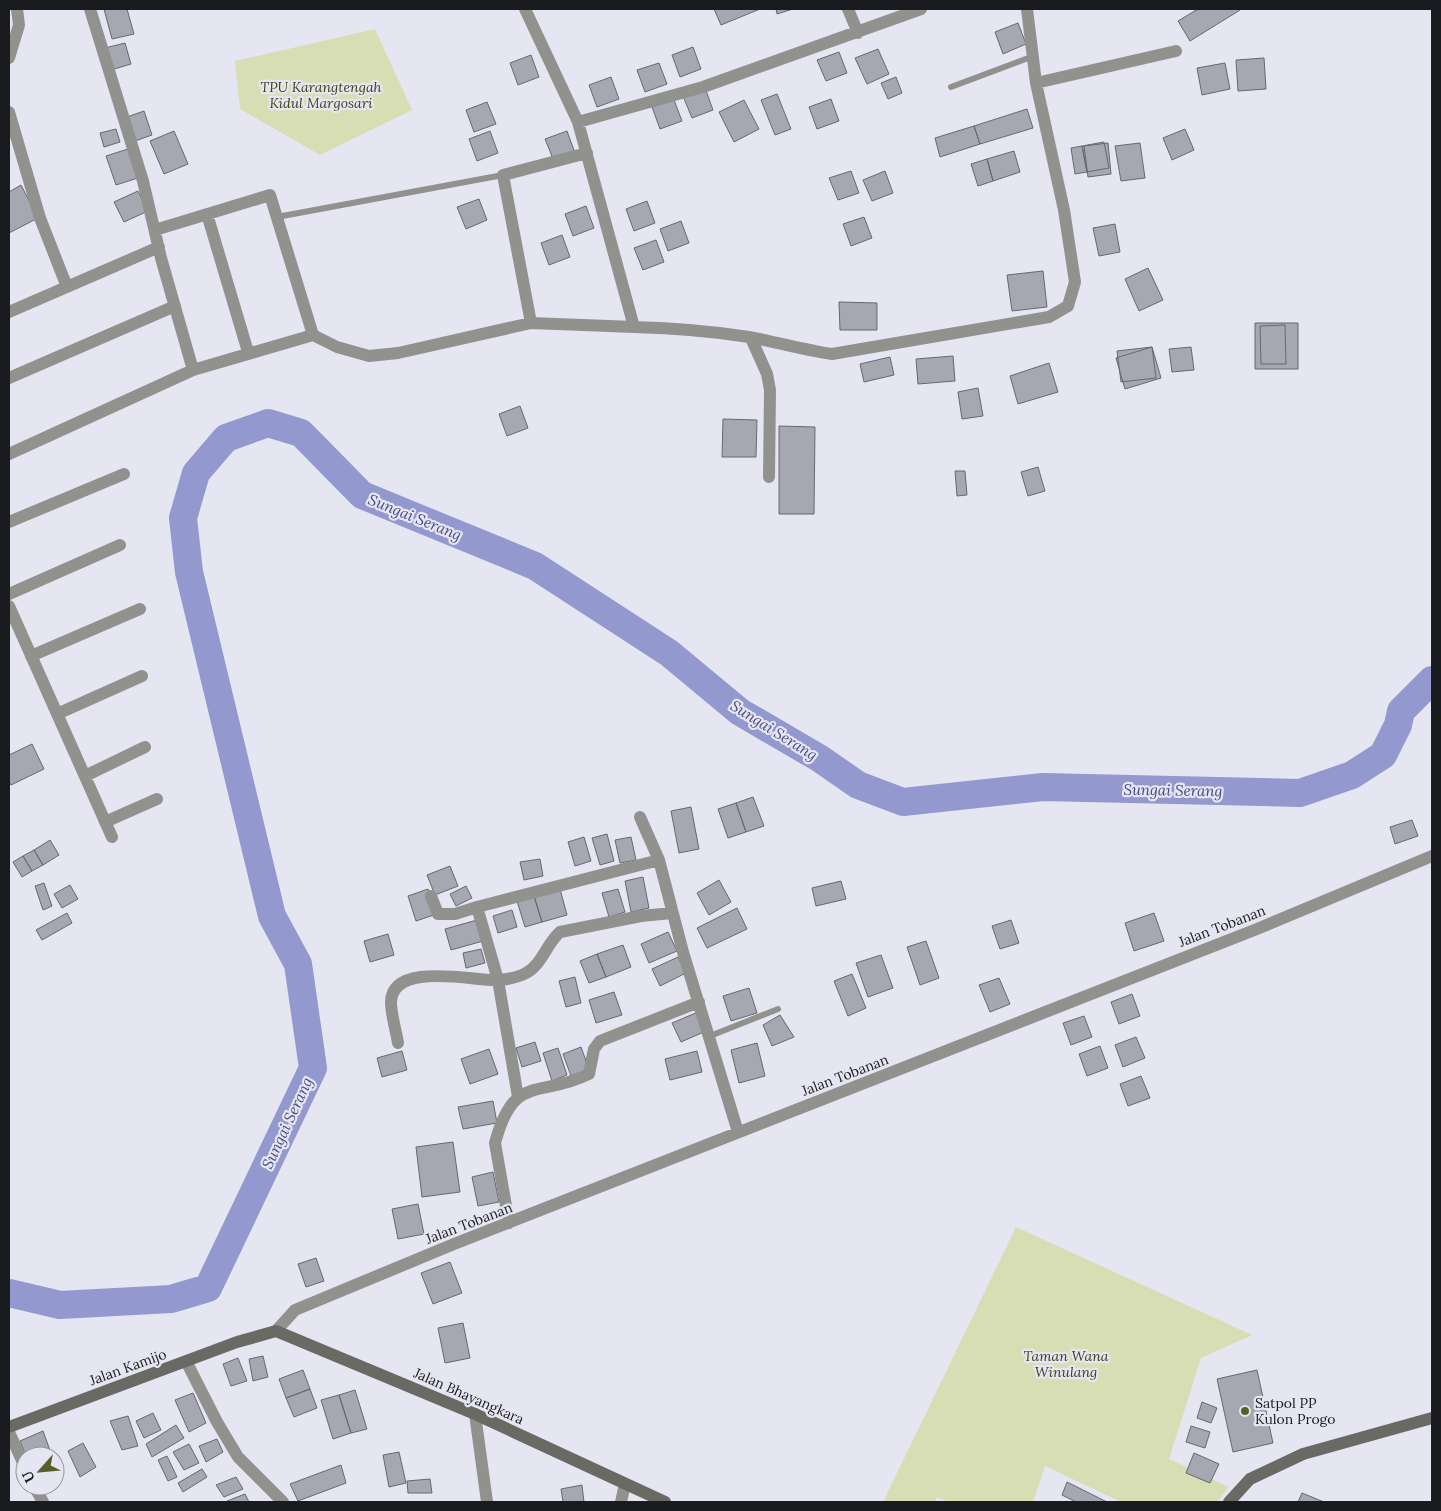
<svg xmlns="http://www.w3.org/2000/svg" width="1441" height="1511" viewBox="0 0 1441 1511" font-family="Lora,serif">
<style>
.green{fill:#d8deb4}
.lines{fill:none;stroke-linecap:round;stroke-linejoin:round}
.river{stroke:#9398cf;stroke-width:28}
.building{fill:#a5a7b1;stroke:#666871}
.service{stroke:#91928e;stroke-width:6}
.minor{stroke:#91928e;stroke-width:12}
.secondary{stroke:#696a63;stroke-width:12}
.poi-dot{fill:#585d2b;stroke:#e5e6f1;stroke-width:2}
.labels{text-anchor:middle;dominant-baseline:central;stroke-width:4.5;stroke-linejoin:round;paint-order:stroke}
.park-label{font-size:14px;font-style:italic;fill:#3e4215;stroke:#e5e6f1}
.street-label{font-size:14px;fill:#1a1b1e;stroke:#e5e6f1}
.poi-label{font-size:14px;fill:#1a1b1e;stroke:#e5e6f1;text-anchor:start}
.water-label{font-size:15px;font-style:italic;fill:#47488b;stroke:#e5e6f1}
</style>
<rect width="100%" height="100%" fill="#e5e6f1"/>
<path class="green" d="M 375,29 L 412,110 L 320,155 L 240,109 L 235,61 Z
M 1016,1227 L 1252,1335 L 1201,1358 L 1169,1459 L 1229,1487 L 1217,1502 L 1121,1502 L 1045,1466 L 1033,1502 L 948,1502 L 937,1497 L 935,1502 L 883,1502 Z"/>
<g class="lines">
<path class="river" d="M 9,1293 L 60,1305 L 171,1299 L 208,1288 L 313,1068 L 298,964 L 272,916 L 189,572 L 183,518 L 196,473 L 226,438 L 268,423 L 301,433 L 362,495 L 535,566 L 669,653 L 740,712 L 819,758 L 858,785 L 903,802 L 1043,787 L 1300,793 L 1352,775 L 1383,755 L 1398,725 L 1401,711 L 1432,680"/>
</g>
<path class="building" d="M 104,9 L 127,9 L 134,34 L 112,39 Z
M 714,9 L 760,9 L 721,25 Z
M 776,9 L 793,9 L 777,14 Z
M 1198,9 L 1239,9 L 1240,10 L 1190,41 L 1178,21 Z
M 1018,23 L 1026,44 L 1003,54 L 995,32 Z
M 125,43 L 131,64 L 111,70 L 105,48 Z
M 693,47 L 701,69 L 680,77 L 672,55 Z
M 878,49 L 889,74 L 867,84 L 855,58 Z
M 839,52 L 847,73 L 826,81 L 817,60 Z
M 531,55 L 539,77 L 518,85 L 510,63 Z
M 1264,58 L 1266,89 L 1238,91 L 1236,60 Z
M 659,63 L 667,84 L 645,92 L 637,70 Z
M 1225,63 L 1230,89 L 1202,95 L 1197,68 Z
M 611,77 L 619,99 L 597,107 L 589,85 Z
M 896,77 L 902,93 L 888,99 L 881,83 Z
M 705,88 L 713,110 L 692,118 L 683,96 Z
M 777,94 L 791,129 L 775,135 L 761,100 Z
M 831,99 L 839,121 L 817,129 L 809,107 Z
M 674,100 L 682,121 L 660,129 L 652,107 Z
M 744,100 L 759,129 L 734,142 L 719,112 Z
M 487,102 L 496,124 L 474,132 L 466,110 Z
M 1027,109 L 1033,128 L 980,144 L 974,126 Z
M 144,111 L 152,135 L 135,141 L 127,117 Z
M 974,126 L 980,144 L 940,157 L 935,138 Z
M 116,129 L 120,142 L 104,147 L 100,133 Z
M 1185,129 L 1194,150 L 1172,160 L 1163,138 Z
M 174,131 L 188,164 L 164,174 L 150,141 Z
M 490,131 L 498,153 L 477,161 L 469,139 Z
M 567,131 L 575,153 L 554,161 L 545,139 Z
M 1104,142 L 1109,168 L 1087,172 L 1082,146 Z
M 1108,143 L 1111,174 L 1088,177 L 1084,146 Z
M 1140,143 L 1145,178 L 1121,181 L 1115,146 Z
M 1082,146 L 1087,172 L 1075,174 L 1071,148 Z
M 131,148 L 141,177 L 116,185 L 106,156 Z
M 1014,151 L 1020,172 L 993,181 L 987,159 Z
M 987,159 L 993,181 L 978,186 L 971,164 Z
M 851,171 L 859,193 L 838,200 L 829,178 Z
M 885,171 L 893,193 L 872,201 L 863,180 Z
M 21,185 L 38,218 L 9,233 L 9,192 Z
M 138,191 L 148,211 L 124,222 L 114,202 Z
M 479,199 L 487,220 L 466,229 L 457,207 Z
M 647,201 L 655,223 L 634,231 L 626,209 Z
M 586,206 L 594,228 L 573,236 L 565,214 Z
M 864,217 L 872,238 L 851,246 L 843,224 Z
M 681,221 L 689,243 L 668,251 L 660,229 Z
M 1115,224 L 1120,252 L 1099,256 L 1093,228 Z
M 562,235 L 570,257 L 549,265 L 541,243 Z
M 656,240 L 664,262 L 643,270 L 634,248 Z
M 1148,268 L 1163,300 L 1139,311 L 1125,279 Z
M 1043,271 L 1047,307 L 1012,311 L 1007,275 Z
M 839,302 L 877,303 L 877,330 L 840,330 Z
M 1255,323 L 1298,323 L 1298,369 L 1255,369 Z
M 1285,325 L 1286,364 L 1261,364 L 1260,326 Z
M 1152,347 L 1156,378 L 1121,382 L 1117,351 Z
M 1152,347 L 1161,378 L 1125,389 L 1116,358 Z
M 1191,347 L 1194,370 L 1172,372 L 1169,349 Z
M 953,356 L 955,381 L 918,384 L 916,359 Z
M 890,357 L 894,375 L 864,382 L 860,364 Z
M 1049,363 L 1058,392 L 1018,404 L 1010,376 Z
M 978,388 L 983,416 L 962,419 L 958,392 Z
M 520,406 L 528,428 L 507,436 L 499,414 Z
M 723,419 L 757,420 L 756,457 L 722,457 Z
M 779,426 L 815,427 L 814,514 L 779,514 Z
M 1038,467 L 1045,491 L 1028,496 L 1021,472 Z
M 955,471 L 965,471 L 967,495 L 957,496 Z
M 32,744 L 44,769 L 11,785 L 9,781 L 9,755 Z
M 753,797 L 764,826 L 746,832 L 736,803 Z
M 736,803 L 746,832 L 728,838 L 718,809 Z
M 691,807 L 699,849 L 679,853 L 671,811 Z
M 1412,820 L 1418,836 L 1395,844 L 1390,827 Z
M 607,834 L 614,861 L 600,865 L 592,838 Z
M 584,837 L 591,861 L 575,866 L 568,842 Z
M 631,837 L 636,860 L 620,863 L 615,840 Z
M 50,840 L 59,855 L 43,865 L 34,850 Z
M 34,850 L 43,865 L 32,871 L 23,856 Z
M 23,856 L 32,871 L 22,877 L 13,862 Z
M 540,859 L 543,876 L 524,880 L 520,862 Z
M 450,866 L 458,886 L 435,895 L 427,875 Z
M 643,877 L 649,908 L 631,912 L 625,881 Z
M 719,880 L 731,902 L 709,915 L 697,893 Z
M 841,881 L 846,899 L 816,906 L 812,888 Z
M 44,883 L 52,906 L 43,910 L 35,886 Z
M 70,885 L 78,899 L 62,908 L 54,894 Z
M 466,886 L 472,898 L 456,906 L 450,894 Z
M 428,889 L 437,914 L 416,921 L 408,896 Z
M 560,889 L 567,915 L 542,922 L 534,896 Z
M 618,889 L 625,912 L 609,917 L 602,893 Z
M 534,896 L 542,922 L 525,927 L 517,901 Z
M 737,908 L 747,929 L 707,948 L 697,928 Z
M 512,910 L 517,927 L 498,933 L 493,916 Z
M 67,913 L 72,923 L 42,940 L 36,930 Z
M 1154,913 L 1164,941 L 1134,951 L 1125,923 Z
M 477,920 L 483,941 L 451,950 L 445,929 Z
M 1011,920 L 1019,943 L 1000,949 L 992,926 Z
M 668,932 L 677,951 L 649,963 L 641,944 Z
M 388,934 L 394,955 L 370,962 L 364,941 Z
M 926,941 L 939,978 L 920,985 L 907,947 Z
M 623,945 L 631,967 L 606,977 L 597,954 Z
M 481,949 L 485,963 L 466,968 L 463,953 Z
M 597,954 L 606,977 L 589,983 L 580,961 Z
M 881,955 L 893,988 L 868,997 L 856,963 Z
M 678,957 L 686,973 L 660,986 L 652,969 Z
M 852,974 L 866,1008 L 848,1016 L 834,981 Z
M 575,977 L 581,1003 L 566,1007 L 559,981 Z
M 999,978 L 1010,1004 L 990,1012 L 979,985 Z
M 749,988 L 757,1013 L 731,1021 L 723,996 Z
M 614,992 L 622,1015 L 596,1023 L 589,1000 Z
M 1132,994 L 1140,1016 L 1119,1024 L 1111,1002 Z
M 698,1012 L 706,1031 L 681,1042 L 672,1023 Z
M 780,1015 L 794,1037 L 772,1046 L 763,1025 Z
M 1084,1016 L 1092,1037 L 1071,1045 L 1063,1023 Z
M 1136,1037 L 1145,1058 L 1123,1067 L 1115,1045 Z
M 535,1042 L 541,1061 L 522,1067 L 516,1048 Z
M 757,1043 L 765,1076 L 739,1083 L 731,1050 Z
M 1100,1046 L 1108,1068 L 1087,1076 L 1079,1054 Z
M 581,1047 L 589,1069 L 571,1076 L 563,1054 Z
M 558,1048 L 567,1075 L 552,1081 L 543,1053 Z
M 489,1049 L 498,1074 L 470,1084 L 461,1059 Z
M 402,1051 L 407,1070 L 382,1077 L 377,1058 Z
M 697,1051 L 702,1072 L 670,1080 L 665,1059 Z
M 1141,1076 L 1150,1098 L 1128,1106 L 1120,1084 Z
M 493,1101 L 497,1123 L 463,1129 L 458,1107 Z
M 453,1142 L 460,1192 L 422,1197 L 416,1147 Z
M 493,1172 L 499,1202 L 478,1206 L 472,1177 Z
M 418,1204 L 424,1234 L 398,1239 L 392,1209 Z
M 316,1258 L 324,1281 L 306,1287 L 298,1264 Z
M 450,1262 L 462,1293 L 433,1304 L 421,1273 Z
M 463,1323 L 470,1358 L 445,1363 L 438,1328 Z
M 263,1356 L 268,1377 L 253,1381 L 249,1359 Z
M 238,1358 L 247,1381 L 231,1386 L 223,1364 Z
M 303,1370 L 310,1389 L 286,1398 L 279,1379 Z
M 1257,1370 L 1273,1443 L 1233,1452 L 1217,1379 Z
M 310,1389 L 317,1408 L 294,1417 L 286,1398 Z
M 355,1390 L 367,1429 L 351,1433 L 339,1395 Z
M 193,1393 L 206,1423 L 189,1432 L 175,1400 Z
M 339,1395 L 351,1433 L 333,1439 L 321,1400 Z
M 1202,1402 L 1217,1408 L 1211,1423 L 1197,1418 Z
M 153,1413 L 161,1430 L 144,1438 L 136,1421 Z
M 128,1416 L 138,1446 L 122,1450 L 110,1421 Z
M 176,1425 L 184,1438 L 152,1457 L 146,1444 Z
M 1191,1426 L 1210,1432 L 1205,1448 L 1186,1442 Z
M 43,1431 L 52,1456 L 26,1456 L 20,1441 Z
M 217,1439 L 223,1452 L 206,1462 L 199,1446 Z
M 83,1443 L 96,1467 L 80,1477 L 68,1451 Z
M 189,1444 L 199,1463 L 184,1470 L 173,1452 Z
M 399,1452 L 406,1483 L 389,1487 L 383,1455 Z
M 1194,1453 L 1219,1464 L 1210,1483 L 1186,1473 Z
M 167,1456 L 177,1477 L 168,1481 L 158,1460 Z
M 341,1465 L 346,1483 L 298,1501 L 290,1484 Z
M 202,1469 L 207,1477 L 183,1492 L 178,1483 Z
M 236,1477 L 243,1489 L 224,1497 L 216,1485 Z
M 430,1479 L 432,1493 L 408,1493 L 407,1481 Z
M 1067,1482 L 1107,1502 L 1076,1502 L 1062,1495 Z
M 582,1485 L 584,1502 L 563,1502 L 561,1489 Z
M 1302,1493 L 1324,1502 L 1298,1502 Z
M 245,1494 L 249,1502 L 227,1502 L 227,1501 Z"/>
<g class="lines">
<path class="service" d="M 951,87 L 1031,57
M 277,217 L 503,175
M 710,1036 L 778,1009"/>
<path class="minor" d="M 90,9 L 143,181 L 161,258 L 193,370
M 525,9 L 578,122 L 634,327 C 673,328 711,331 749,337 C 777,342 804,350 832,354 L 1049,317 L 1068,306 L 1075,282 L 1064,210 L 1036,83 L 1027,9
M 848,9 L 858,33
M 9,58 L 19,25 L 17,9
M 1036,83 L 1176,51
M 9,112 L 40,218 L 67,287
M 578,122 L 703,87 L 921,9
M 207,214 L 248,352
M 9,312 L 159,247
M 531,323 L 503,175 L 587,153
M 313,335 L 337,347 L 369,356 L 398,353 L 531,323 L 634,327
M 751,338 L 767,374 L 770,390 L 769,477
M 9,378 L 175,306
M 9,454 L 193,370 L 313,335 L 270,195 L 155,230
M 9,522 L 124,474
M 9,594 L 120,545
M 9,606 L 112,837
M 31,656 L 140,609
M 57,714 L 142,676
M 85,776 L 145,747
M 640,817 L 659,860 L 683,952 L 738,1132
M 105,822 L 157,799
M 431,896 L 438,914 L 455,914 L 477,907 L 498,980 L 518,1097
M 477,907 L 659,860
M 398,1043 C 396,1030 391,1015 391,1002 C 392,961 474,981 496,980 C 505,980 514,978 522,975 C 542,967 545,945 560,932 L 641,916 L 672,913
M 509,1223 L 495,1143 C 514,1072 539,1099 589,1074 L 594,1049 L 600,1041 L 699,1002
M 276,1331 L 295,1310 L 454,1244 L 1257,929 L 1432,856
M 186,1361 L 217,1422 L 238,1457 L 283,1502
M 475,1414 L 487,1502
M 9,1432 L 25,1467
M 34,1486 L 43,1502
M 621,1502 L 625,1484"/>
<path class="secondary" d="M 9,1427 L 237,1342 L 276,1331 L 475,1414 L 665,1502
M 1229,1502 L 1250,1479 L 1303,1454 L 1432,1418"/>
</g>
<circle class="poi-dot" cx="1245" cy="1411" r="5"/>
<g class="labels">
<g class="park-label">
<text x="321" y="87">TPU Karangtengah<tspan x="321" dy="16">Kidul Margosari</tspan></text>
<text x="1066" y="1356">Taman Wana<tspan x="1066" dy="16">Winulang</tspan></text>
</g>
<g class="street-label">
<text transform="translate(1222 926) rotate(-21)">Jalan Tobanan</text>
<text transform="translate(845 1075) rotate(-21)">Jalan Tobanan</text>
<text transform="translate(469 1223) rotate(-21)">Jalan Tobanan</text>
<text transform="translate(128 1367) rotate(-20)">Jalan Kamijo</text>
<text transform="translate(469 1396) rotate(24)">Jalan Bhayangkara</text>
</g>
<g class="poi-label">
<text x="1255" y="1403">Satpol PP<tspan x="1255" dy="16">Kulon Progo</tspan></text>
</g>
<g class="water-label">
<text transform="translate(415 517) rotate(22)">Sungai Serang</text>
<text transform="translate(774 730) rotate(32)">Sungai Serang</text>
<text transform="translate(1173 790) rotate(1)">Sungai Serang</text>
<text transform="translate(287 1123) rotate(-65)">Sungai Serang</text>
</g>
</g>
<rect width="1441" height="1511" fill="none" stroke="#1a1b1e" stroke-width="20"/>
<g transform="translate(40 1471) rotate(243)"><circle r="24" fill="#e5e6f1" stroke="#94959d"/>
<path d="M0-4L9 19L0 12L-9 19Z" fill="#585d2b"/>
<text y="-8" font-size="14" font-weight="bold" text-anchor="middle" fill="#1a1b1e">U</text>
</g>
</svg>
